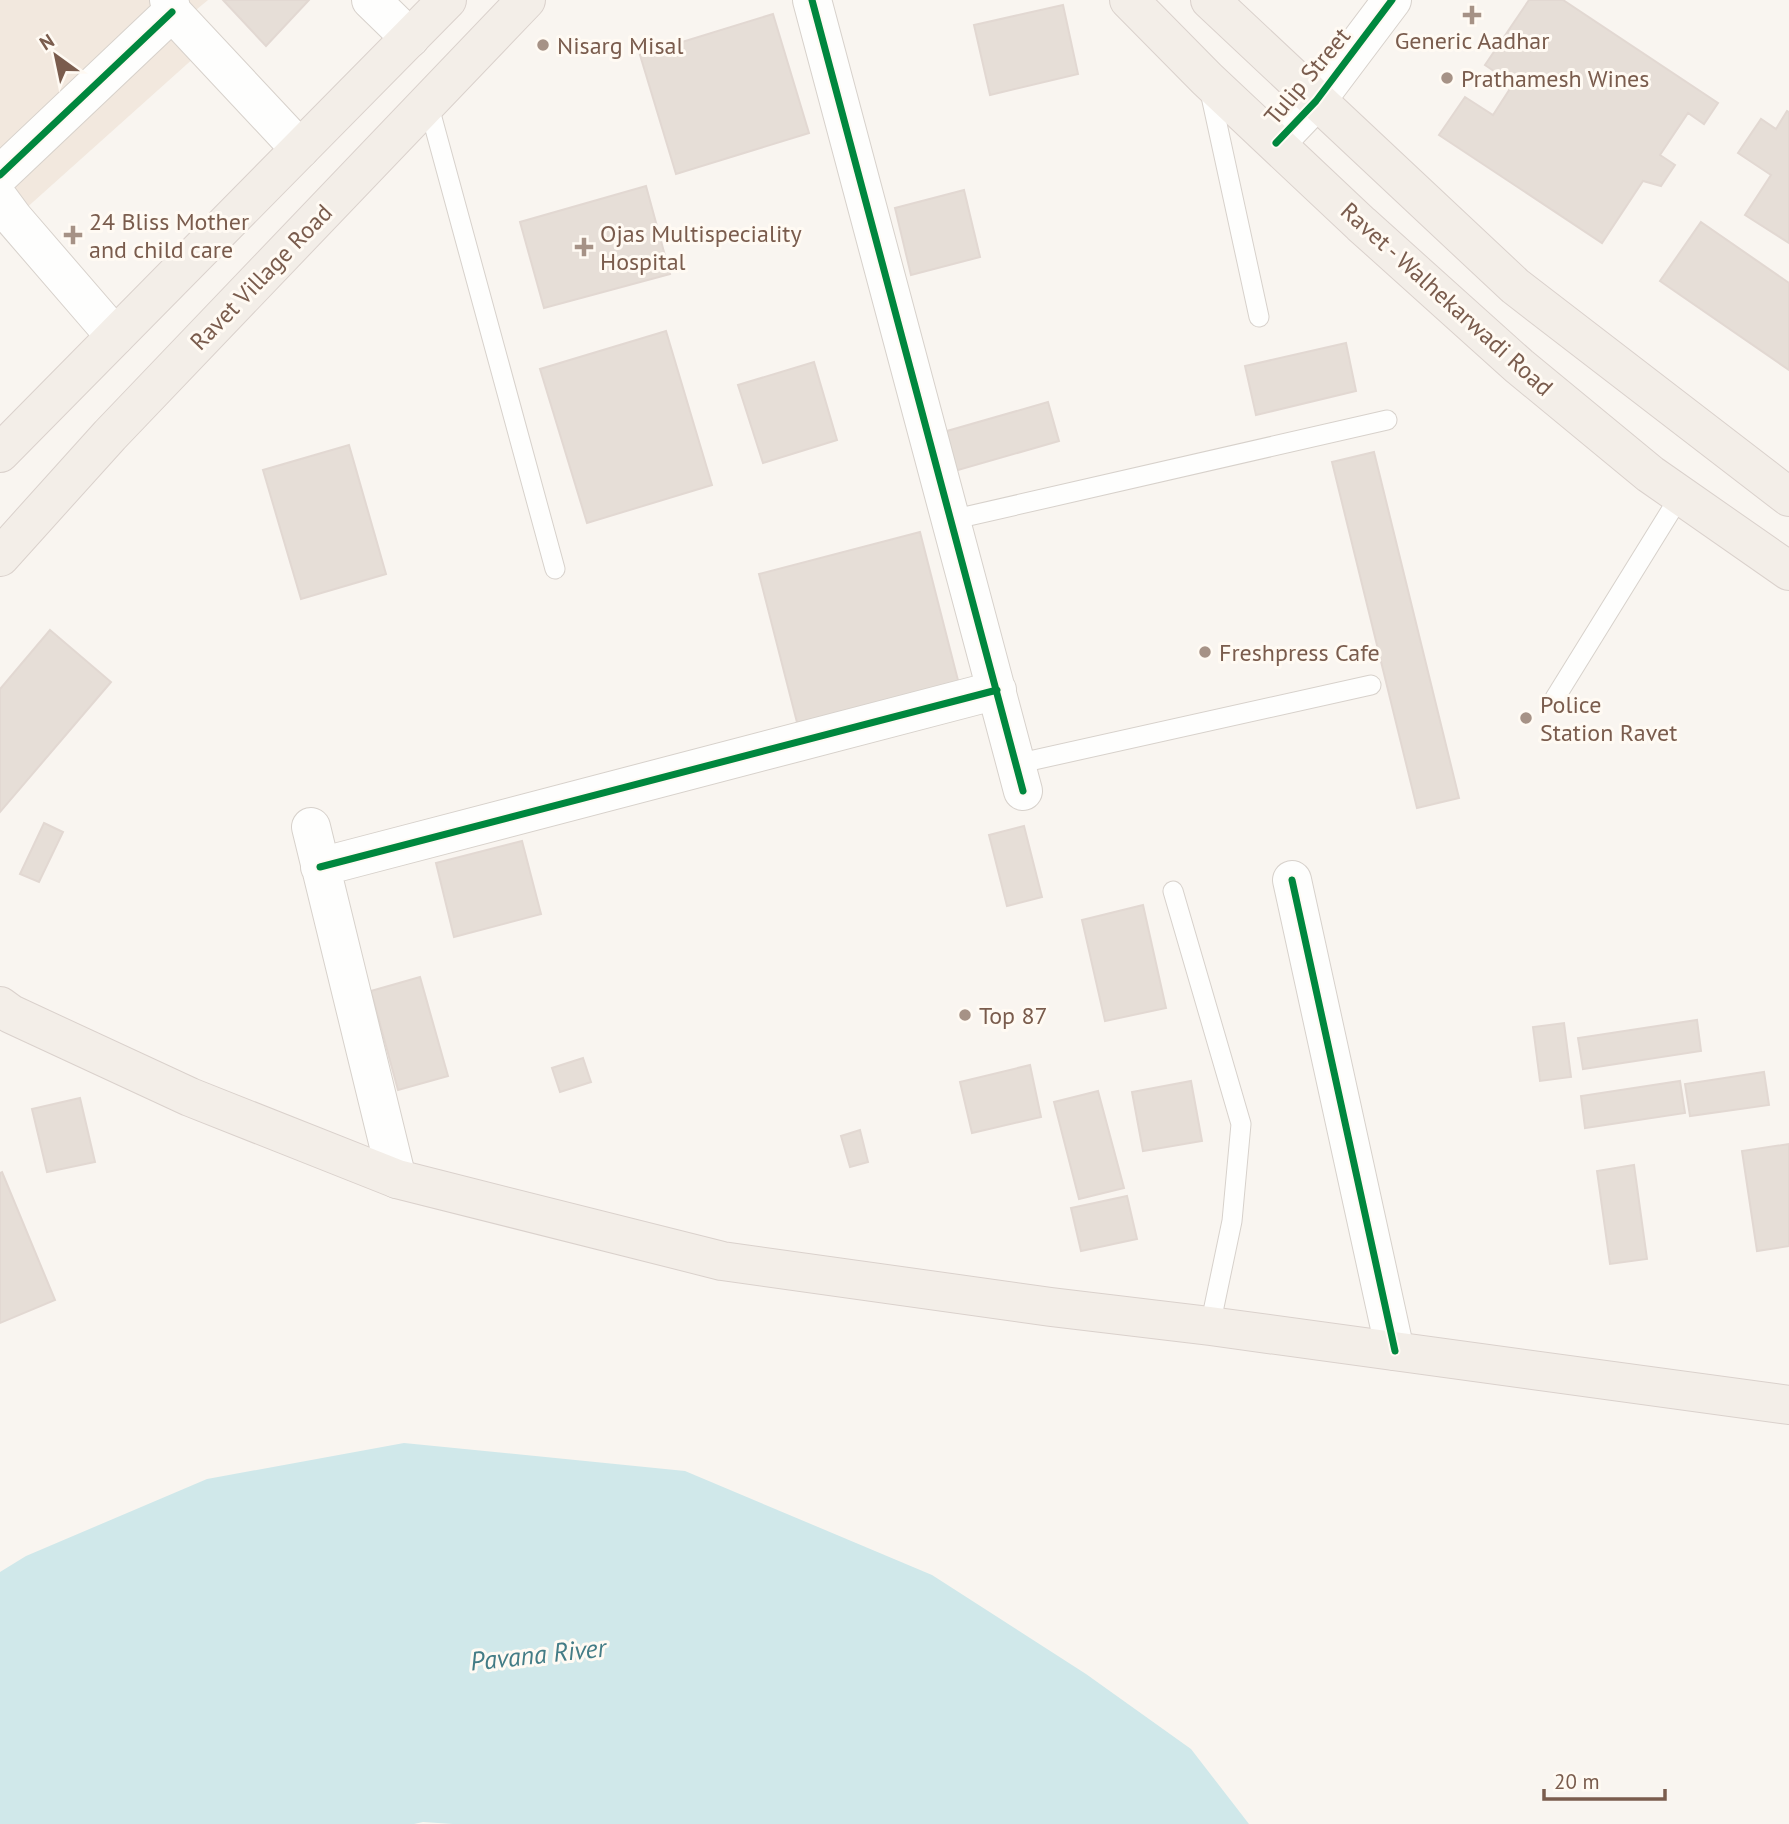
<svg xmlns="http://www.w3.org/2000/svg" width="1789" height="1824" viewBox="0 0 1789 1824" font-family="'PT Sans',sans-serif">
<style>
.residential{fill:#f2e8de}
.water{fill:#d0e8ea}
.building{fill:#e6ded7;stroke:#e2d8d2;stroke-width:2}
.lines{fill:none;stroke-linecap:round;stroke-linejoin:round}
.lane-casing{stroke:#d7d1cb;stroke-width:21}
.street-casing{stroke:#d7d1cb;stroke-width:40}
.primary-casing{stroke:#dad1cc;stroke-width:40}
.lane{stroke:#fefefd;stroke-width:19}
.street{stroke:#fefefd;stroke-width:38}
.primary{stroke:#f3eee8;stroke-width:38}
.cycleway-casing{stroke:#fffaf3;stroke-width:11}
.cycleway{stroke:#00873e;stroke-width:7}
.poi-dot{fill:#a69286;stroke:#fffaf3;stroke-width:2.5}
.labels{text-anchor:middle;dominant-baseline:central;stroke-width:6;stroke-linejoin:round;paint-order:stroke}
.poi-label{font-size:24px;fill:#7a5c4d;stroke:#fffaf3;text-anchor:start}
.street-label{font-size:24px;fill:#7a5c4d;stroke:#fffaf3}
.water-label{font-size:26px;font-style:italic;fill:#437c86;stroke:#fffaf3}
</style>
<rect width="100%" height="100%" fill="#f9f5f0"/>
<path class="residential" d="M 0,0 L 208,0 L 191,14 L 215,39 L 14,219 L 0,202 Z"/>
<path class="water" d="M 404,1443 L 685,1471 L 932,1575 L 1086,1674 L 1191,1749 L 1249,1824 L 453,1824 L 423,1822 L 414,1824 L 0,1824 L 0,1572 L 26,1556 L 207,1479 Z"/>
<path class="building" d="M 223,0 L 309,0 L 266,46 Z
M 1529,0 L 1563,0 L 1718,103 L 1704,124 L 1688,113 L 1660,155 L 1675,165 L 1661,186 L 1643,181 L 1602,243 L 1439,135 L 1465,97 L 1493,115 L 1513,84 L 1485,65 Z
M 1063,5 L 1078,74 L 990,95 L 974,25 Z
M 773,14 L 809,133 L 676,174 L 640,55 Z
M 1787,111 L 1789,112 L 1789,243 L 1745,215 L 1771,175 L 1738,153 L 1761,119 L 1776,129 Z
M 646,186 L 670,274 L 544,308 L 520,222 Z
M 964,190 L 980,257 L 911,275 L 895,208 Z
M 1701,222 L 1789,283 L 1789,370 L 1660,281 Z
M 666,331 L 712,485 L 587,523 L 540,369 Z
M 1346,343 L 1356,391 L 1256,415 L 1245,366 Z
M 814,362 L 837,440 L 763,463 L 738,385 Z
M 1048,402 L 1059,441 L 951,472 L 940,433 Z
M 349,445 L 386,574 L 301,599 L 263,470 Z
M 1374,452 L 1459,798 L 1417,808 L 1332,462 Z
M 920,532 L 961,692 L 800,734 L 759,574 Z
M 50,630 L 111,682 L 0,812 L 0,689 Z
M 44,823 L 63,832 L 39,882 L 20,874 Z
M 1024,826 L 1042,897 L 1007,906 L 989,835 Z
M 522,841 L 541,914 L 454,937 L 436,863 Z
M 1143,905 L 1166,1008 L 1105,1021 L 1082,920 Z
M 420,977 L 448,1076 L 398,1090 L 371,991 Z
M 1697,1020 L 1701,1051 L 1583,1069 L 1578,1038 Z
M 1564,1023 L 1571,1077 L 1540,1081 L 1533,1027 Z
M 583,1058 L 591,1082 L 560,1092 L 552,1068 Z
M 1030,1065 L 1041,1117 L 972,1133 L 960,1082 Z
M 1764,1072 L 1769,1105 L 1690,1116 L 1685,1084 Z
M 1191,1081 L 1202,1141 L 1143,1151 L 1132,1092 Z
M 1680,1081 L 1685,1113 L 1585,1128 L 1581,1096 Z
M 1098,1091 L 1124,1188 L 1079,1199 L 1054,1102 Z
M 80,1098 L 95,1162 L 47,1172 L 32,1109 Z
M 860,1130 L 868,1162 L 850,1167 L 841,1136 Z
M 1789,1144 L 1789,1246 L 1757,1251 L 1742,1151 Z
M 1634,1165 L 1647,1259 L 1610,1264 L 1597,1171 Z
M 2,1172 L 55,1300 L 0,1323 L 0,1173 Z
M 1127,1196 L 1137,1239 L 1081,1251 L 1071,1208 Z"/>
<g class="lines">
<g class="lane-casing">
<path id="lane" d="M 1209,87 L 1259,317
M 428,103 L 555,569
M 951,520 L 1387,420
M 1555,698 L 1680,496
M 1016,764 L 1371,685
M 1173,891 L 1241,1124 L 1232,1221 L 1210,1326"/>
</g>
<g class="street-casing">
<path id="street" d="M 169,0 L 172,12 L 300,149
M 371,0 L 410,38
M 812,0 L 1023,791
M 1276,143 L 1316,101 L 1392,0
M 0,175 L 172,12
M 0,200 L 14,219 L 115,336
M 311,827 L 397,1179
M 320,867 L 997,690
M 1292,880 L 1395,1351"/>
</g>
<g class="primary-casing">
<path id="primary" d="M 1129,0 L 1207,79 L 1361,224 L 1519,366 L 1650,474 L 1789,571
M 1210,0 L 1515,286 L 1789,497
M 0,453 L 447,0
M 0,557 L 110,435 L 526,0
M 0,1006 L 11,1014 L 190,1097 L 397,1179 L 722,1261 L 1051,1307 L 1210,1326 L 1789,1405"/>
</g>
<use href="#lane" class="lane"/>
<use href="#street" class="street"/>
<use href="#primary" class="primary"/>
<g class="cycleway-casing">
<path id="cycleway" d="M 812,0 L 1023,791
M 1276,143 L 1316,101 L 1392,0
M 0,175 L 172,12
M 320,867 L 997,690
M 1292,880 L 1395,1351"/>
</g>
<use href="#cycleway" class="cycleway"/>
</g>
<g class="poi-dot">
<path d="M1468.5 4.5h7v7h7v7h-7v7h-7v-7h-7v-7h7z"/>
<circle cx="543" cy="45" r="7"/>
<circle cx="1447" cy="78" r="7"/>
<path d="M69.5 224.5h7v7h7v7h-7v7h-7v-7h-7v-7h7z"/>
<path d="M580.5 236.5h7v7h7v7h-7v7h-7v-7h-7v-7h7z"/>
<circle cx="1205" cy="652" r="7"/>
<circle cx="1526" cy="718" r="7"/>
<circle cx="965" cy="1015" r="7"/>
</g>
<g class="labels">
<g class="poi-label">
<text x="1472" y="40" text-anchor="middle">Generic Aadhar</text>
<text x="557" y="45">Nisarg Misal</text>
<text x="1461" y="78">Prathamesh Wines</text>
<text x="89" y="221">24 Bliss Mother<tspan x="89" dy="28">and child care</tspan></text>
<text x="600" y="233">Ojas Multispeciality<tspan x="600" dy="28">Hospital</tspan></text>
<text x="1219" y="652">Freshpress Cafe</text>
<text x="1540" y="704">Police<tspan x="1540" dy="28">Station Ravet</tspan></text>
<text x="979" y="1015">Top 87</text>
</g>
<g class="street-label">
<text transform="translate(1307 76) rotate(-50)">Tulip Street</text>
<text transform="translate(261 277) rotate(-46)">Ravet Village Road</text>
<text transform="translate(1447 299) rotate(42)">Ravet - Walhekarwadi Road</text>
</g>
<g class="water-label">
<text transform="translate(538 1654) rotate(-6)">Pavana River</text>
</g>
</g>
<g transform="translate(56 56) rotate(327)" stroke="#fffaf3" stroke-width="5" paint-order="stroke">
<path d="M0-5L12 26L0 18L-12 26Z" fill="#7a5c4d"/>
<text y="-10" font-size="19" font-weight="bold" text-anchor="middle" fill="#7a5c4d">N</text>
</g>
<path d="M1544 1789v10h121v-10" fill="none" stroke="#7a5c4d" stroke-width="3.5"/>
<text x="1554" y="1789" font-size="21" fill="#7a5c4d" stroke="#fffaf3" stroke-width="5" paint-order="stroke">20 m</text>
</svg>
